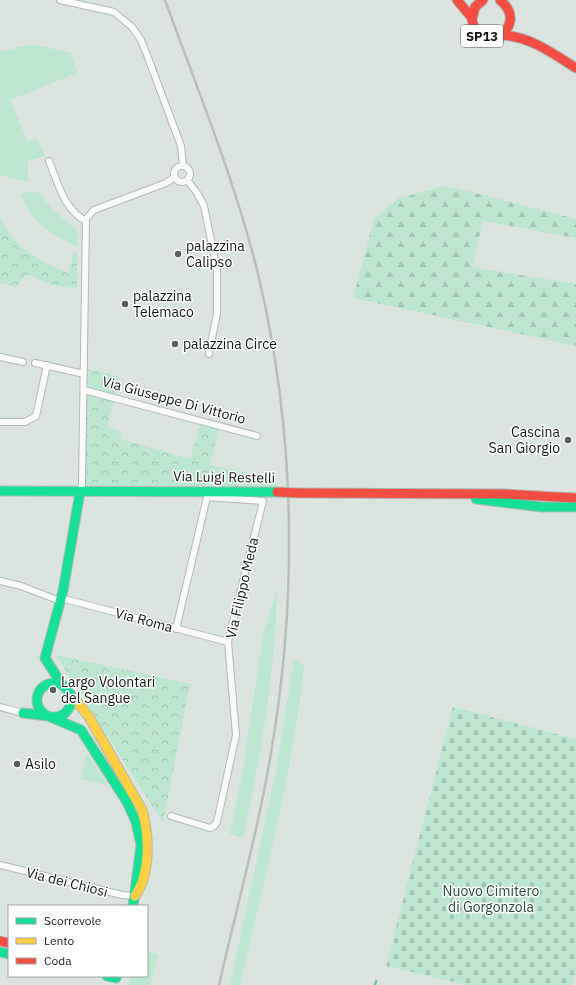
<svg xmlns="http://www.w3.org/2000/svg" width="576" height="985" viewBox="0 0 576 985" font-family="'IBM Plex Sans',sans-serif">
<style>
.grass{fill:#bbe6d0}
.forest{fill:url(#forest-firs)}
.cemetery{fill:url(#cemetery-stones)}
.park{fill:url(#park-crowns)}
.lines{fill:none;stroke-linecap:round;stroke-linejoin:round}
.stream{stroke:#78bfa0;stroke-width:2.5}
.street-casing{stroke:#b1b9b5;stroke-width:8}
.fast-casing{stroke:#b1b9b5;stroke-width:11}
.slow-casing{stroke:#b1b9b5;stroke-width:11}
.jam-casing{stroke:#b1b9b5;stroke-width:11}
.street{stroke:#fafbfa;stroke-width:6}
.fast{stroke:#16e098;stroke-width:9}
.slow{stroke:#ffcf43;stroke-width:9}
.jam{stroke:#f24e42;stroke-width:9}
.rail{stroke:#bbbdbb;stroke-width:2.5}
.jam-bridge-casing{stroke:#b1b9b5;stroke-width:11;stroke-linecap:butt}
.jam-bridge{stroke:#f24e42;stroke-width:9}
.poi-dot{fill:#585f5c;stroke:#fff;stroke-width:1.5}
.labels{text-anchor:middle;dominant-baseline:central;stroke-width:3;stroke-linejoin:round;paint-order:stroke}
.shield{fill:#fff;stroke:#595d5b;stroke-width:1}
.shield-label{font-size:13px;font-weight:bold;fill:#121815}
.poi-label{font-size:14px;fill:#121815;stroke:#fff;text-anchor:start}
.street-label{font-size:14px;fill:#121815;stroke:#fff}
.park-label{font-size:14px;fill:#234c3a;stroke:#fff}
</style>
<defs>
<pattern id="forest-firs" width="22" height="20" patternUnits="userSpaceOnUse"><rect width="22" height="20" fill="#bbe6d0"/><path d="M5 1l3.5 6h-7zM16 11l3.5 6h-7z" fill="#a0c5b2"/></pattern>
<pattern id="cemetery-stones" width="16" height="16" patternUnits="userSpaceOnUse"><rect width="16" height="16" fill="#bbe6d0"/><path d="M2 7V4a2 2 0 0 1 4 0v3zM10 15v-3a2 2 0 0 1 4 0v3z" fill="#a0c5b2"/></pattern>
<pattern id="park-crowns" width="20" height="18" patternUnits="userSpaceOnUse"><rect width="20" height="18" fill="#bbe6d0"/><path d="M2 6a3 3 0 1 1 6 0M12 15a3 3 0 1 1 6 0" fill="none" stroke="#a0c5b2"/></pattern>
</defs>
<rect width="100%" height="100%" fill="#dbe4df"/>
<path class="grass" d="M 32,44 L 71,53 L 77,73 L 10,100 L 28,142 L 37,138 L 45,156 L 28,161 L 28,182 L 0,175 L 0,52 Z
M 29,191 L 39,192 L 51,208 L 77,230 L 78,247 C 51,234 33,224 21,195 Z
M 277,589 C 275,674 261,755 243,838 L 230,834 L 242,775 L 263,636 Z
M 294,660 L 304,665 C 293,773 264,880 240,985 L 230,985 L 275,776 Z
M 87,753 L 107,785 L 81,779 Z
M 147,950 L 158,955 L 150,985 L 128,985 L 131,976 L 147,976 Z"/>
<path class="forest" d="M 441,187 L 456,188 L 576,219 L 576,238 L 483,221 L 472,267 L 576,284 L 576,346 L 353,298 L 374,219 L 399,198 Z"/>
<path class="cemetery" d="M 453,707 L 576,739 L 576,972 L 572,985 L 467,985 L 386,966 Z"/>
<path class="park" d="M 0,218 C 18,250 36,259 68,273 L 74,252 L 77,252 L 77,289 L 49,284 L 26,274 L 16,287 L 0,283 Z
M 84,368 L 120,377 L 107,427 L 122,432 L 120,439 L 190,459 L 201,421 L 220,426 L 210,465 L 274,478 L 277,487 L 79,491 Z
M 56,655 L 190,684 L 163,823 Z"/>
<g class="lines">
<path class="stream" d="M 375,985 L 376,981"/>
<g class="street-casing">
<path id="street" d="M 60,0 L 114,12 L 132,27 L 141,40 L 147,55 L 181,146 L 183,166
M 49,161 C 58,183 64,210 86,221
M174 174a8 8 0 1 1 16 0a8 8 0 1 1-16 0Z
M 187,180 L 197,193 L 204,206 L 217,270 L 217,313 L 209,354
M 0,357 L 23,362
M 35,363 L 84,374
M 84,390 L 257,436
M 0,422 L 25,422 L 36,416 L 47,365
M 80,492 L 82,484 L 86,219 L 94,210 L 166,183 L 175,177
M 0,581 L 21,586 L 60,601
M 61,598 L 228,642
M 0,707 L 23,713
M 171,816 L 210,828 L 214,826 L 217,822 L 236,735 L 228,642 L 263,501 L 207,497 L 176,629
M 0,865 L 122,895 L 135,896"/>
</g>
<g class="fast-casing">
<path id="fast" d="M 0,491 L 277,492
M 476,499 L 542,507 L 576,507
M37 700a17 17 0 1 1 34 0a17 17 0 1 1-34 0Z
M 79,704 L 61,683 L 45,658 L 63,591 L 80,492
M 23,713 L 48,716 L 81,730 L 127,802 L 136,822 L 141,845 L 133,906
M 0,952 L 9,954
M 107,976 L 116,978 L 117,976"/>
</g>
<g class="slow-casing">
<path id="slow" d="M 79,704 L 89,717 L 142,810 C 149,835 151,873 135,896"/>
</g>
<g class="jam-casing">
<path id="jam" d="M 457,0 L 472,18
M 483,0 L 475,7 L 472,20 C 480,56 532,27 500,0
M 502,35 C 531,37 552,53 576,68
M 298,493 L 505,494 L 576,498
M 0,941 L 9,943"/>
</g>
<use href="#street" class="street"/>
<use href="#fast" class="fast"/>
<use href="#slow" class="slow"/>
<use href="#jam" class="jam"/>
<path class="rail" d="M 165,0 C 198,91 235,180 258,274 C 295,428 298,591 272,747 C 259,827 237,906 219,985"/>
<g class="jam-bridge-casing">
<path id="jam-bridge" d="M 277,492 L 298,493"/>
</g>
<use href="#jam-bridge" class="jam-bridge"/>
</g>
<g class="poi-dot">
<circle cx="178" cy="254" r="4"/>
<circle cx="125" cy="304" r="4"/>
<circle cx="175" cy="344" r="4"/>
<circle cx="568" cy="440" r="4"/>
<circle cx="53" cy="690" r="4"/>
<circle cx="17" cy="764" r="4"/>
</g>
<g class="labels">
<rect class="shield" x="461" y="25" width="42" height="22" rx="3"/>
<g class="shield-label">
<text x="482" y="36">SP13</text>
</g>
<g class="poi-label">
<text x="186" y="246">palazzina<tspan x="186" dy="16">Calipso</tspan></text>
<text x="133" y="296">palazzina<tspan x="133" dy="16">Telemaco</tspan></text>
<text x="183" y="344">palazzina Circe</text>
<text x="560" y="432" text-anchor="end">Cascina<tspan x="560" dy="16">San Giorgio</tspan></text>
<text x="61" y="682">Largo Volontari<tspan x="61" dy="16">del Sangue</tspan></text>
<text x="25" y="764">Asilo</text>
</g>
<g class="street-label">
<text transform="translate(174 400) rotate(15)">Via Giuseppe Di Vittorio</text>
<text transform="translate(224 477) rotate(1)">Via Luigi Restelli</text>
<text transform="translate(242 588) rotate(-77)">Via Filippo Meda</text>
<text transform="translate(144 620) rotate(15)">Via Roma</text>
<text transform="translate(67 882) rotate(14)">Via dei Chiosi</text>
</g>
<g class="park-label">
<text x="491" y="891">Nuovo Cimitero<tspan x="491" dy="16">di Gorgonzola</tspan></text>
</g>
</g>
<rect x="8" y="905" width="140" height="72" fill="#ffffff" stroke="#a0a3a1"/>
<rect x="16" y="918" width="20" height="6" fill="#16e098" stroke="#a0a3a1"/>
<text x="44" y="925" font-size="12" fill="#121815">Scorrevole</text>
<rect x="16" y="938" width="20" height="6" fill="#ffcf43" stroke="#a0a3a1"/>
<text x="44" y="945" font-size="12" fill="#121815">Lento</text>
<rect x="16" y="958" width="20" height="6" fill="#f24e42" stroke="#a0a3a1"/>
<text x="44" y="965" font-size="12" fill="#121815">Coda</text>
</svg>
